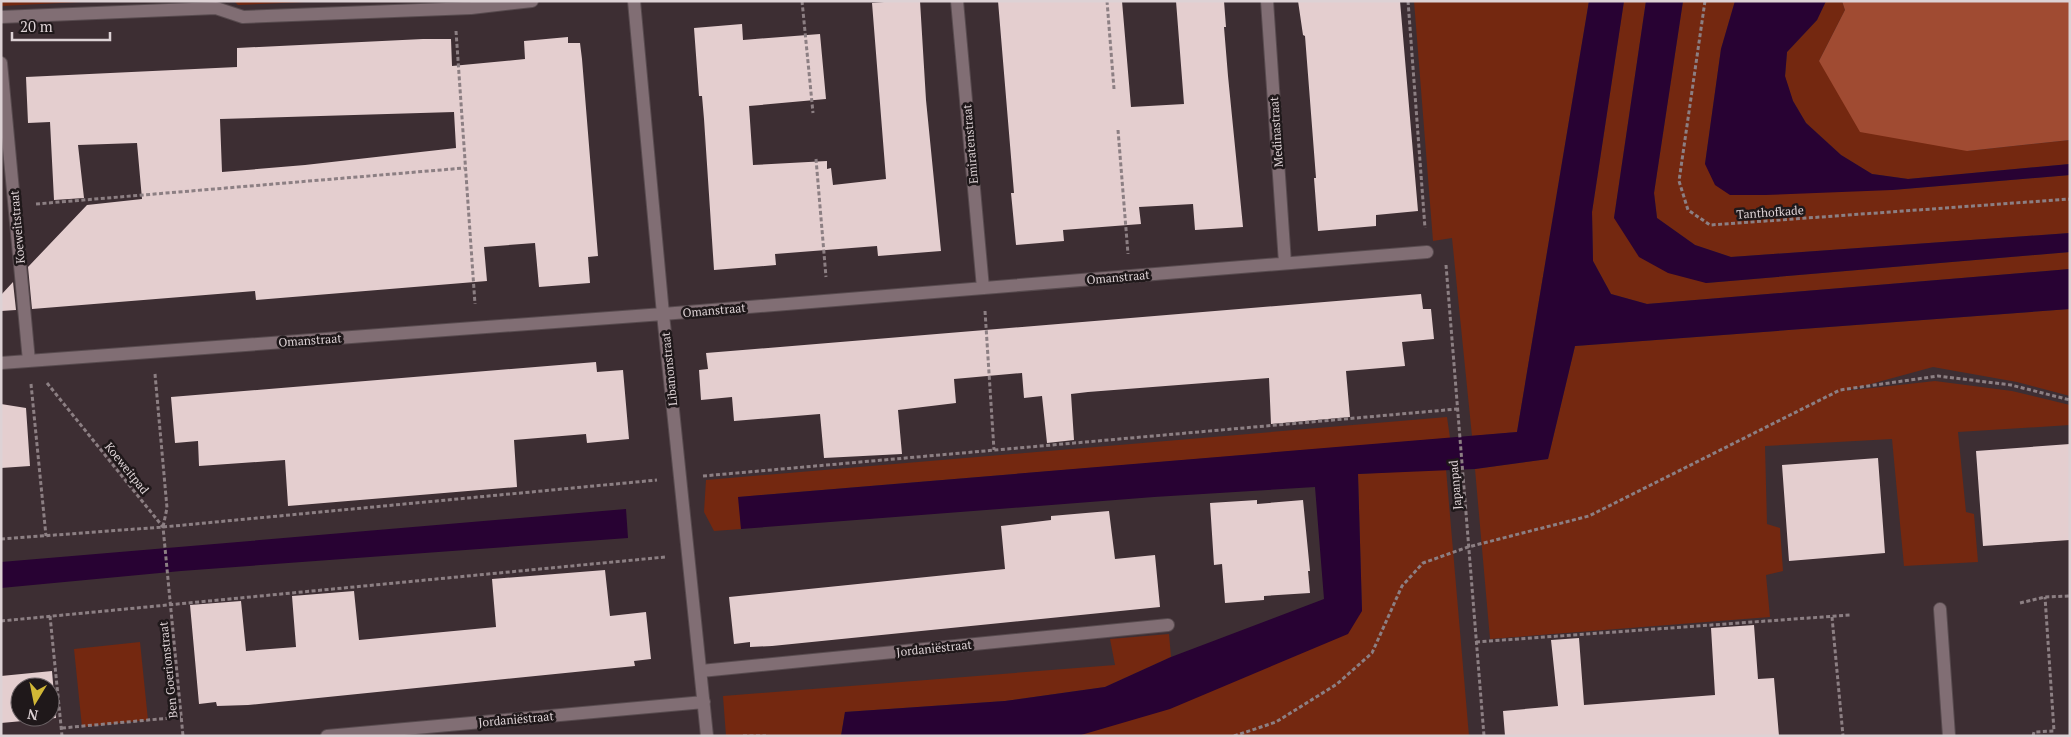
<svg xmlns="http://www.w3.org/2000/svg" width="2071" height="737" viewBox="0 0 2071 737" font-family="'PT Serif',serif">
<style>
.green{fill:#742810}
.forest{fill:#a04b32}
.water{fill:#280233}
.building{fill:#e4cecf;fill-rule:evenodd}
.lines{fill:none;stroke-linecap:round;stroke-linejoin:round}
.lane-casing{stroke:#584b4f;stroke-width:14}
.street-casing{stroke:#584b4f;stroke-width:14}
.path{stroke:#8c7f83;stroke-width:3;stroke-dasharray:4 2.5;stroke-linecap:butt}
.lane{stroke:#816e74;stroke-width:12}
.street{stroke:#816e74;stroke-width:12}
.labels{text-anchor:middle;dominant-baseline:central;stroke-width:5;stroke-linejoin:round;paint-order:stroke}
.street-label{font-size:12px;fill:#ddd2d5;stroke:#1f181a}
</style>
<rect width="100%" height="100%" fill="#3d2e33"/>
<path class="green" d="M 1,1 L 100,1 L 1,6 Z
M 234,1 L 327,1 L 238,5 Z
M 1414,1 L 1589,1 L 1517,432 L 1472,436 L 1452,238 L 1433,241 Z
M 1624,1 L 1646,1 L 1614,218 L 1706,283 L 2070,252 L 2070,269 L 1647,304 L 1611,294 L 1593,261 L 1592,212 Z
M 1683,1 L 1735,1 L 1721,49 L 1705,164 L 1892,190 L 2070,175 L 2070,233 L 1731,257 L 1695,245 L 1657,218 L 1654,193 Z
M 1826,1 L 1842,1 L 1845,10 L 1819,61 L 1967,151 L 2070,140 L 2070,164 L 1908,179 L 1872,174 L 1841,155 L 1806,123 L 1793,101 L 1785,77 L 1787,52 L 1817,20 Z
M 2070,309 L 2070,396 L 2017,382 L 1933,367 L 1845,391 L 1935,381 L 2012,391 L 2070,405 L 2070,425 L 1958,432 L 1966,512 L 1974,514 L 1978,562 L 1904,566 L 1892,439 L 1765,446 L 1767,524 L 1780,528 L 1783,571 L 1766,575 L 1770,617 L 1490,639 L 1475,469 L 1548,459 L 1575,346 Z
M 1447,417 L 1450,438 L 739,497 L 741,529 L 714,531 L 704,512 L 706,480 Z
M 1446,469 L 1469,736 L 1075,736 L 1081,735 L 1362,611 L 1358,474 Z
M 1169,634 L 1171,657 L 1105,687 L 1005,701 L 845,712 L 841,736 L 726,736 L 723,696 L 1115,665 L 1110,639 Z
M 140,642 L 148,720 L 82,727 L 74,649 Z"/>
<path class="forest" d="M 1842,1 L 2070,1 L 2070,140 L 1967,151 L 1860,132 L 1819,61 L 1845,10 Z"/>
<path class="water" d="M 1589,1 L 1624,1 L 1592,212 L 1593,261 L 1611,294 L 1647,304 L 2070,269 L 2070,309 L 1575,346 L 1548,459 L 1475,469 L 1358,474 L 1362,611 L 1348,634 L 1170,709 L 1081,735 L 841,736 L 845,712 L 1005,701 L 1105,687 L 1171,657 L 1324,599 L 1315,487 L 1154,497 L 741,529 L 738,497 L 1517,432 Z
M 1646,1 L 1683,1 L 1654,193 L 1657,218 L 1695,245 L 1731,257 L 2070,233 L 2070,252 L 1706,283 L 1668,273 L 1639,257 L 1614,218 Z
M 1735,1 L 1826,1 L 1817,20 L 1787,52 L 1785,76 L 1793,101 L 1806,123 L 1841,155 L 1872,174 L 1908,179 L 2070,164 L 2070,175 L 1892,190 L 1765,195 L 1730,195 L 1715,185 L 1705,164 L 1721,49 Z
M 626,509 L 628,538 L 181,571 L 1,588 L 1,562 Z"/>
<path class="building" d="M 896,1 L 920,1 L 926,100 L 941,251 L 878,256 L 877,246 L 775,254 L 776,265 L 714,270 L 704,119 L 702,96 L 699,96 L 694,28 L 742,24 L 743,40 L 820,34 L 826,99 L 749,106 L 753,165 L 827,161 L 827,169 L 831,168 L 833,185 L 886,179 L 872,3 Z
M 998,1 L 1122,1 L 1131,107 L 1184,104 L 1176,1 L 1224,1 L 1226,27 L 1224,27 L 1228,76 L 1243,227 L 1195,230 L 1193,204 L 1139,207 L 1141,224 L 1063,230 L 1064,241 L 1016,245 L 1011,193 L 1014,193 Z
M 1298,1 L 1400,1 L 1418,211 L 1376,215 L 1376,226 L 1318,231 L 1314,178 L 1316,178 L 1305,36 L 1303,35 Z
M 568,37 L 568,43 L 580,43 L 582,59 L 598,256 L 588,257 L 590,283 L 539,287 L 535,243 L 484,247 L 487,281 L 256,300 L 255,291 L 32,309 L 28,267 L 87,205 L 142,199 L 137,143 L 78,145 L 84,198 L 54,200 L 50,122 L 28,123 L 26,77 L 237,67 L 237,48 L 423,39 L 451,39 L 452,66 L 525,59 L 524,41 ZM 454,112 L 456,148 L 305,165 L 222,172 L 220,119 Z
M 13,282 L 16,310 L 1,311 L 1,295 Z
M 1421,294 L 1423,309 L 1431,309 L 1434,339 L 1402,342 L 1405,366 L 1346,371 L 1350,417 L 1271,424 L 1269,378 L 1088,392 L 1071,394 L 1074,440 L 1047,443 L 1042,396 L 1024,398 L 1022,373 L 954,379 L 956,403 L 898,410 L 902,454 L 824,458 L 820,414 L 734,421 L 732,397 L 701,400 L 699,370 L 708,369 L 706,353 Z
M 596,362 L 597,372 L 623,370 L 629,439 L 587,443 L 586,434 L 514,440 L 517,487 L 288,506 L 285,460 L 199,466 L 198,441 L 175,443 L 171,397 Z
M 1,404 L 26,408 L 30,466 L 1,468 Z
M 2070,444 L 2070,540 L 1983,546 L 1976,451 Z
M 1878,458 L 1885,553 L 1789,561 L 1782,465 Z
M 1257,500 L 1257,504 L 1303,500 L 1310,571 L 1308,571 L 1310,593 L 1264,596 L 1264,600 L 1225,603 L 1222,564 L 1214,565 L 1210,503 Z
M 1109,511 L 1115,559 L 1155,555 L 1160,607 L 772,646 L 750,647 L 750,642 L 734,644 L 729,597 L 1005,569 L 1001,526 L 1051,520 L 1051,516 Z
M 605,570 L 610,616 L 646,612 L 651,659 L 634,661 L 635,666 L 248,705 L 217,706 L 216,702 L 199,704 L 190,605 L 241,601 L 246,651 L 296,647 L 292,596 L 354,591 L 359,640 L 496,627 L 492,579 Z
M 1754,625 L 1758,679 L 1774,678 L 1779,736 L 1505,736 L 1503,711 L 1558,706 L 1551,640 L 1579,638 L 1584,705 L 1610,703 L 1715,695 L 1711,628 Z
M 52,671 L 56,718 L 1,723 L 1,676 ZM 20,687 L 50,687 L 50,717 L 20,717 Z"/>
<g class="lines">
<g class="lane-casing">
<path id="lane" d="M 1940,609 L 1949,736"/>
</g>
<g class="street-casing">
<path id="street" d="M 634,1 L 663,314 L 707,736
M 957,1 L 983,288
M 1267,1 L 1285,263
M 1,17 L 216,8 L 243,17 L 471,8 L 532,1
M 1,63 L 29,361
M 1,363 L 663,314 L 1427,252
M 701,671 L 1168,625
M 327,736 L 704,702"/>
</g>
<path class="path" d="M 802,1 L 813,113
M 1107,1 L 1114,89
M 1408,1 L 1425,228
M 1705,1 L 1679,181 L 1688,210 L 1710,225 L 2070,199
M 456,31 L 475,304
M 1118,130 L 1128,254
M 816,159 L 826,277
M 36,204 L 464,168
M 1446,265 L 1484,736
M 985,311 L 994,450
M 155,374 L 167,508 L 163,527
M 47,383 L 163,527 L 183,736
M 31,384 L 46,536
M 703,476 L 1457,409
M 1,539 L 163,527 L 657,480
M 2020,603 L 2045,597 L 2070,596
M 50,616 L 62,736
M 1832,617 L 1843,736
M 1,621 L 665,557
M 1476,642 L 1850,615
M 62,728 L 181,717
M 743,736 L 766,736
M 1234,736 L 1276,722 L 1337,684 L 1372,653 L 1402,586 L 1423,563 L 1468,547 L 1589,516 L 1840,390 L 1938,376 L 2011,385 L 2070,400
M 2033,736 L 2034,732 L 2054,731 L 2045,597"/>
<use href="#lane" class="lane"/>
<use href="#street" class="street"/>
</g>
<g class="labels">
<g class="street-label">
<text transform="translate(1276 132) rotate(-94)">Medinastraat</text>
<text transform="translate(970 144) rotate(-95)">Emiratenstraat</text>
<text transform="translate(1770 212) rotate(-4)">Tanthofkade</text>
<text transform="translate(17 227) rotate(-95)">Koeweitstraat</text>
<text transform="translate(1118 277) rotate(-5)">Omanstraat</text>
<text transform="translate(714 310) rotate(-5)">Omanstraat</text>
<text transform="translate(310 340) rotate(-4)">Omanstraat</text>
<text transform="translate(669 369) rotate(-96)">Libanonstraat</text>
<text transform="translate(127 468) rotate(51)">Koeweitpad</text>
<text transform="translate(1455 485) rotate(-95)">Japanpad</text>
<text transform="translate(934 648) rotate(-6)">Jordaniëstraat</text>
<text transform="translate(168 670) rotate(-96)">Ben Goerionstraat</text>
<text transform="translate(516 719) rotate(-5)">Jordaniëstraat</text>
</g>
</g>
<rect width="2071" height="737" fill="none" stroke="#ddd2d5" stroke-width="5"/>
<g transform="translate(35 702) rotate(190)"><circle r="24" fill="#1f181a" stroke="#6b6265"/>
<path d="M0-4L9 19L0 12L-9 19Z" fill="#d1b736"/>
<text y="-8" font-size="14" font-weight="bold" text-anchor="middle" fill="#ddd2d5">N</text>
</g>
<path d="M12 32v8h98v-8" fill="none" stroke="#ddd2d5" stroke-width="2.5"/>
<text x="20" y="32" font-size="15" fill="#ddd2d5" stroke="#1f181a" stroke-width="4" paint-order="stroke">20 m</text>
</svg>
